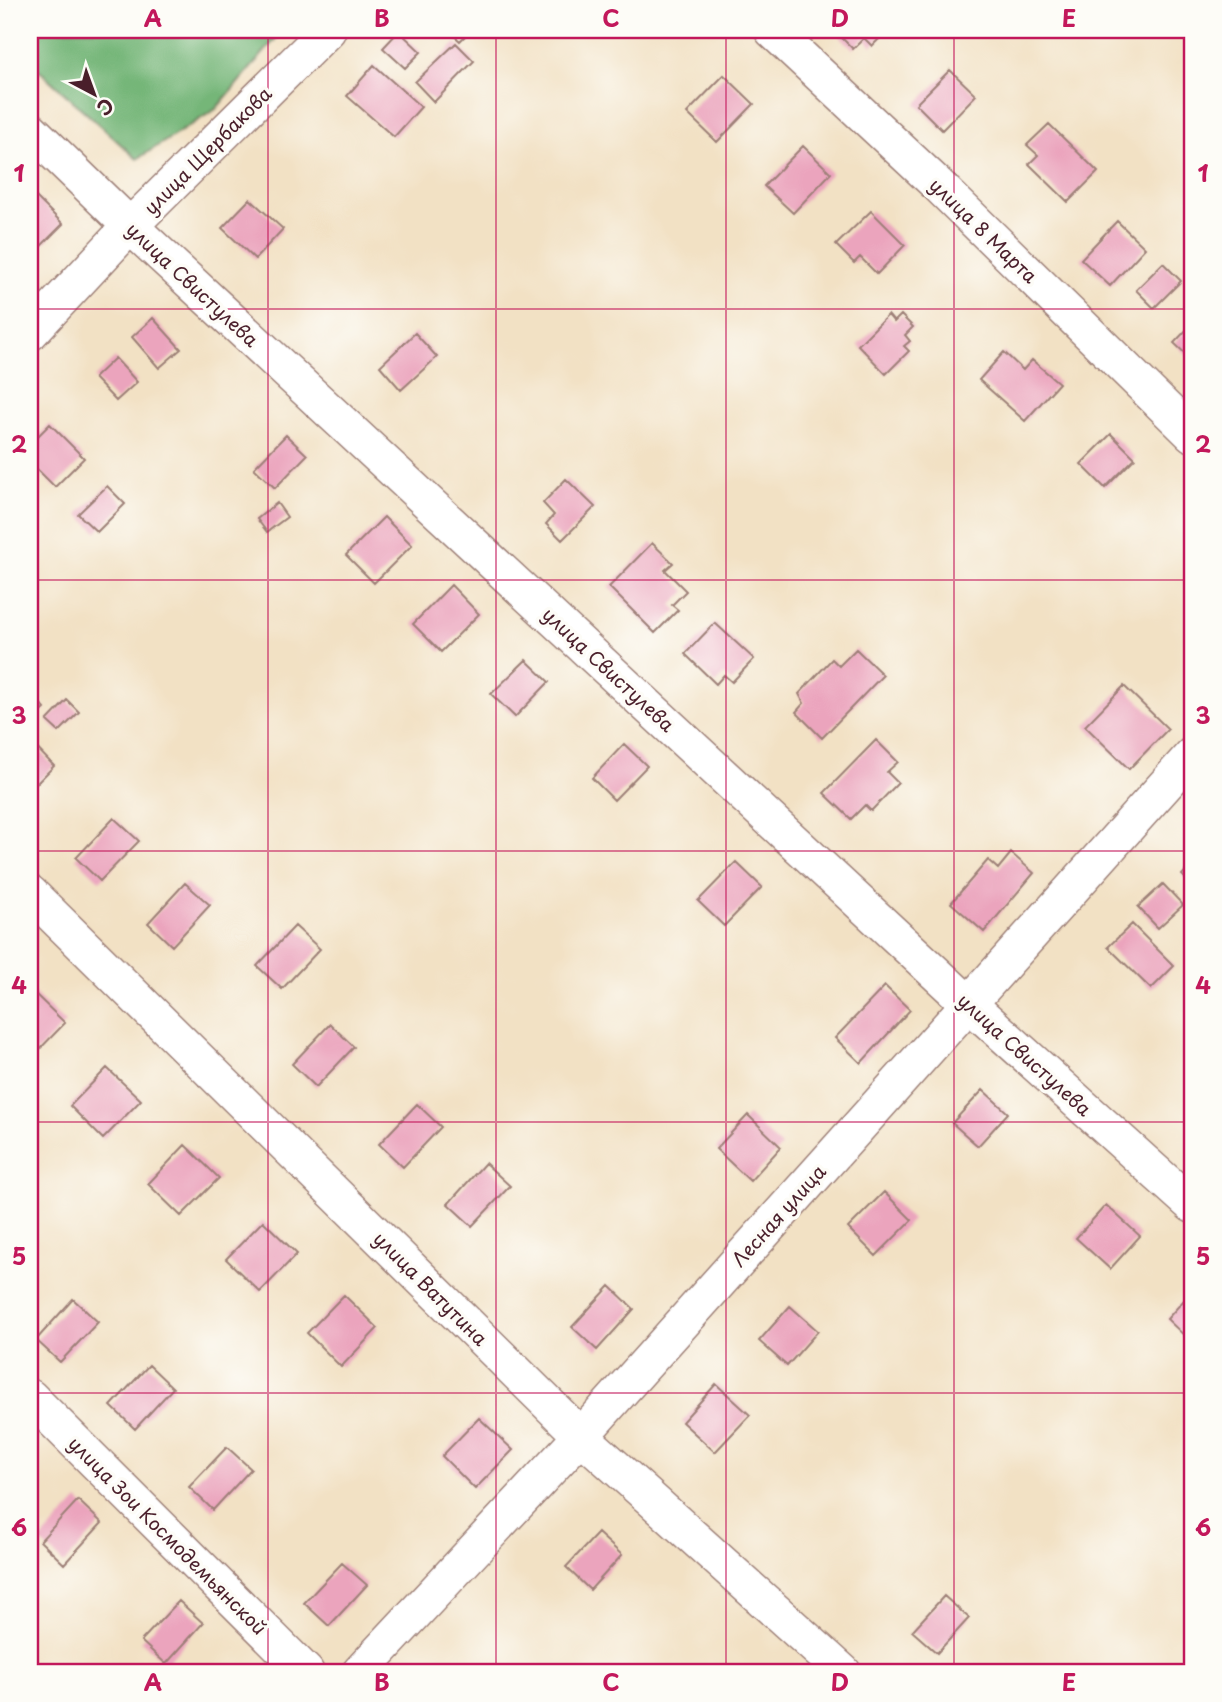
<svg xmlns="http://www.w3.org/2000/svg" width="1222" height="1702" viewBox="0 0 1222 1702" font-family="'Playpen Sans',sans-serif">
<style>
.forest{fill:#74b678;stroke:#5f6a52;stroke-width:2}
.building{fill:#eba4bd}
.lines{fill:none;stroke-linecap:round;stroke-linejoin:round}
.street-casing{stroke:#9e8078;stroke-width:38}
.street{stroke:#fff;stroke-width:35}
.grid{fill:none;stroke:#c2185b;stroke-width:2;stroke-opacity:0.55}
.labels{text-anchor:middle;dominant-baseline:central;stroke-width:7;stroke-linejoin:round;paint-order:stroke}
.street-label{font-size:19px;fill:#4a1f2b;stroke:#fdfcf7}
.neatline{fill:none;stroke:#c2185b;stroke-width:2.5}
.grid-label{font-size:23px;text-anchor:middle;font-weight:bold;fill:#c2185b}
</style>
<rect width="100%" height="100%" fill="#fdfcf7"/>
<filter id="ink" filterUnits="userSpaceOnUse"><feTurbulence type="fractalNoise" baseFrequency=".0143" numOctaves="2"/><feDisplacementMap in="SourceGraphic" scale="14" xChannelSelector="R" yChannelSelector="G"/><feConvolveMatrix kernelMatrix="1 2 1 2 8 2 1 2 1" color-interpolation-filters="sRGB"/></filter>
<filter id="wash" filterUnits="userSpaceOnUse"><feTurbulence type="fractalNoise" baseFrequency=".00686" numOctaves="4" result="noise"/><feDisplacementMap in="SourceGraphic" scale="28" xChannelSelector="R" yChannelSelector="G"/><feGaussianBlur stdDeviation="1.57" result="paint"/><feColorMatrix in="noise" values="0 0 0 0 0 0 0 0 0 0 0 0 0 0 0 0 0 1.4 0 .05"/><feComposite in="paint" operator="in"/></filter>
<g filter="url(#wash)">
<rect width="100%" height="100%" fill="#f2e1c4"/>
<path class="forest" d="M 30,30 L 283,30 L 216,109 L 137,159 L 30,62 Z"/>
<g id="blocks">
<path class="building" d="M 448,30 L 471,30 L 460,41 Z
M 834,30 L 888,30 L 872,46 L 864,38 L 853,49 Z
M 399,31 L 421,52 L 405,68 L 383,48 Z
M 456,43 L 474,61 L 434,102 L 415,82 Z
M 374,65 L 421,107 L 394,137 L 347,96 Z
M 950,70 L 976,95 L 942,130 L 916,104 Z
M 724,75 L 754,104 L 717,142 L 687,113 Z
M 1049,124 L 1098,172 L 1068,202 L 1029,164 L 1038,155 L 1027,145 Z
M 803,146 L 831,173 L 793,213 L 764,186 Z
M 33,194 L 63,224 L 30,257 L 30,197 Z
M 250,199 L 283,229 L 255,259 L 222,228 Z
M 871,211 L 905,245 L 877,274 L 860,257 L 854,263 L 836,245 Z
M 1117,221 L 1145,248 L 1110,286 L 1081,259 Z
M 1163,263 L 1181,281 L 1154,308 L 1136,290 Z
M 888,315 L 894,322 L 901,315 L 913,327 L 905,335 L 910,341 L 904,346 L 909,351 L 886,374 L 858,345 Z
M 153,318 L 181,349 L 159,368 L 132,337 Z
M 1192,324 L 1192,360 L 1174,343 Z
M 415,333 L 437,357 L 401,390 L 380,366 Z
M 1004,352 L 1023,370 L 1032,360 L 1059,383 L 1025,421 L 979,380 Z
M 115,358 L 137,382 L 116,401 L 94,378 Z
M 50,424 L 84,458 L 55,487 L 30,462 L 30,444 Z
M 1111,434 L 1135,458 L 1105,488 L 1081,464 Z
M 286,435 L 307,455 L 275,488 L 254,468 Z
M 566,479 L 595,507 L 562,540 L 546,524 L 554,515 L 543,503 Z
M 107,486 L 125,504 L 97,532 L 78,514 Z
M 277,503 L 287,517 L 267,532 L 257,519 Z
M 384,517 L 412,545 L 374,583 L 346,555 Z
M 652,543 L 673,563 L 665,570 L 686,591 L 672,605 L 678,610 L 655,633 L 609,587 Z
M 451,585 L 479,614 L 441,652 L 413,624 Z
M 715,623 L 754,659 L 732,682 L 724,675 L 716,684 L 685,654 Z
M 856,649 L 883,675 L 822,738 L 796,712 L 804,703 L 799,694 L 832,659 L 839,666 Z
M 526,660 L 549,682 L 515,717 L 491,694 Z
M 1124,686 L 1168,729 L 1129,769 L 1085,726 Z
M 32,694 L 45,709 L 30,722 L 30,696 Z
M 67,700 L 79,712 L 59,732 L 47,721 Z
M 876,740 L 898,762 L 887,772 L 898,783 L 871,811 L 865,805 L 851,819 L 824,793 Z
M 30,741 L 54,766 L 30,790 Z
M 624,744 L 647,766 L 614,800 L 592,778 Z
M 114,818 L 139,841 L 100,881 L 76,858 Z
M 1011,853 L 1034,873 L 984,932 L 951,903 L 988,860 L 998,869 Z
M 736,862 L 762,887 L 724,926 L 698,901 Z
M 1192,864 L 1192,885 L 1182,875 Z
M 185,883 L 210,905 L 172,946 L 148,923 Z
M 1163,884 L 1183,905 L 1158,928 L 1138,907 Z
M 1132,924 L 1174,966 L 1151,989 L 1108,947 Z
M 295,926 L 320,949 L 282,989 L 257,966 Z
M 885,986 L 910,1010 L 861,1063 L 835,1038 Z
M 32,991 L 65,1023 L 30,1059 L 30,992 Z
M 330,1024 L 354,1047 L 316,1087 L 292,1064 Z
M 107,1068 L 141,1100 L 103,1139 L 70,1106 Z
M 983,1090 L 1008,1113 L 978,1146 L 952,1123 Z
M 417,1104 L 441,1127 L 403,1167 L 379,1144 Z
M 748,1115 L 781,1147 L 750,1181 L 716,1149 Z
M 185,1145 L 219,1178 L 181,1216 L 148,1184 Z
M 485,1163 L 510,1186 L 472,1226 L 448,1204 Z
M 884,1192 L 912,1220 L 876,1256 L 848,1228 Z
M 1106,1205 L 1140,1236 L 1110,1269 L 1076,1238 Z
M 263,1221 L 297,1254 L 260,1292 L 226,1259 Z
M 610,1286 L 634,1309 L 597,1350 L 572,1327 Z
M 1192,1291 L 1192,1343 L 1167,1319 Z
M 344,1295 L 378,1328 L 341,1367 L 307,1333 Z
M 73,1299 L 98,1322 L 60,1362 L 36,1340 Z
M 790,1306 L 818,1331 L 787,1366 L 759,1341 Z
M 149,1365 L 173,1388 L 135,1429 L 111,1406 Z
M 716,1384 L 750,1415 L 715,1452 L 682,1422 Z
M 479,1418 L 513,1450 L 475,1489 L 442,1456 Z
M 227,1447 L 251,1469 L 213,1510 L 189,1487 Z
M 78,1500 L 102,1523 L 64,1564 L 40,1541 Z
M 598,1533 L 622,1555 L 590,1590 L 566,1567 Z
M 342,1563 L 367,1585 L 329,1626 L 304,1603 Z
M 944,1596 L 969,1618 L 937,1653 L 912,1631 Z
M 179,1601 L 203,1623 L 166,1664 L 141,1641 Z
M 459,1665 L 467,1672 L 452,1672 Z"/>
</g>
</g>
<g filter="url(#ink)">
<use href="#blocks" fill-opacity="0" stroke="#9e8078" stroke-width="2"/>
<g class="lines">
<g class="street-casing">
<path id="street" d="M 772,30 L 937,184 L 1192,434
M 30,129 L 130,226 L 968,1003 L 1192,1205
M 30,333 L 130,226 L 328,30
M 30,893 L 581,1436 L 843,1672
M 30,1397 L 306,1672
M 360,1672 L 581,1436 L 1192,755"/>
</g>
<use href="#street" class="street"/>
</g>
</g>
<path class="grid" d="M 268,30 L 268,1672M 496,30 L 496,1672M 726,30 L 726,1672M 954,30 L 954,1672M 30,309 L 1192,309M 30,580 L 1192,580M 30,851 L 1192,851M 30,1122 L 1192,1122M 30,1393 L 1192,1393"/>
<g class="labels">
<g class="street-label">
<text transform="translate(207 150) rotate(-45)">улица Щербакова</text>
<text transform="translate(984 230) rotate(44)">улица 8 Марта</text>
<text transform="translate(193 284) rotate(43)">улица Свистулева</text>
<text transform="translate(609 669) rotate(43)">улица Свистулева</text>
<text transform="translate(1025 1054) rotate(42)">улица Свистулева</text>
<text transform="translate(778 1215) rotate(-48)">Лесная улица</text>
<text transform="translate(431 1288) rotate(45)">улица Ватутина</text>
<text transform="translate(168 1535) rotate(45)">улица Зои Космодемьянской</text>
</g>
</g>
<rect width="1222" height="1702" fill="none" stroke="#fdfcf7" stroke-width="77"/>
<g transform="translate(94 94) rotate(139)" stroke="#fdfcf7" stroke-width="5" paint-order="stroke">
<path d="M0-5L12 26L0 18L-12 26Z" fill="#4a1f2b"/>
<text y="-10" font-size="19" font-weight="bold" text-anchor="middle" fill="#4a1f2b">С</text>
</g>
<rect x="38" y="38" width="1146" height="1626" class="neatline"/>
<g class="grid-label">
<text x="153" y="27">A</text>
<text x="382" y="27">B</text>
<text x="611" y="27">C</text>
<text x="840" y="27">D</text>
<text x="1069" y="27">E</text>
<text x="19" y="182">1</text>
<text x="1203" y="182">1</text>
<text x="19" y="453">2</text>
<text x="1203" y="453">2</text>
<text x="19" y="724">3</text>
<text x="1203" y="724">3</text>
<text x="19" y="994">4</text>
<text x="1203" y="994">4</text>
<text x="19" y="1265">5</text>
<text x="1203" y="1265">5</text>
<text x="19" y="1536">6</text>
<text x="1203" y="1536">6</text>
<text x="153" y="1691">A</text>
<text x="382" y="1691">B</text>
<text x="611" y="1691">C</text>
<text x="840" y="1691">D</text>
<text x="1069" y="1691">E</text>
</g>
</svg>
